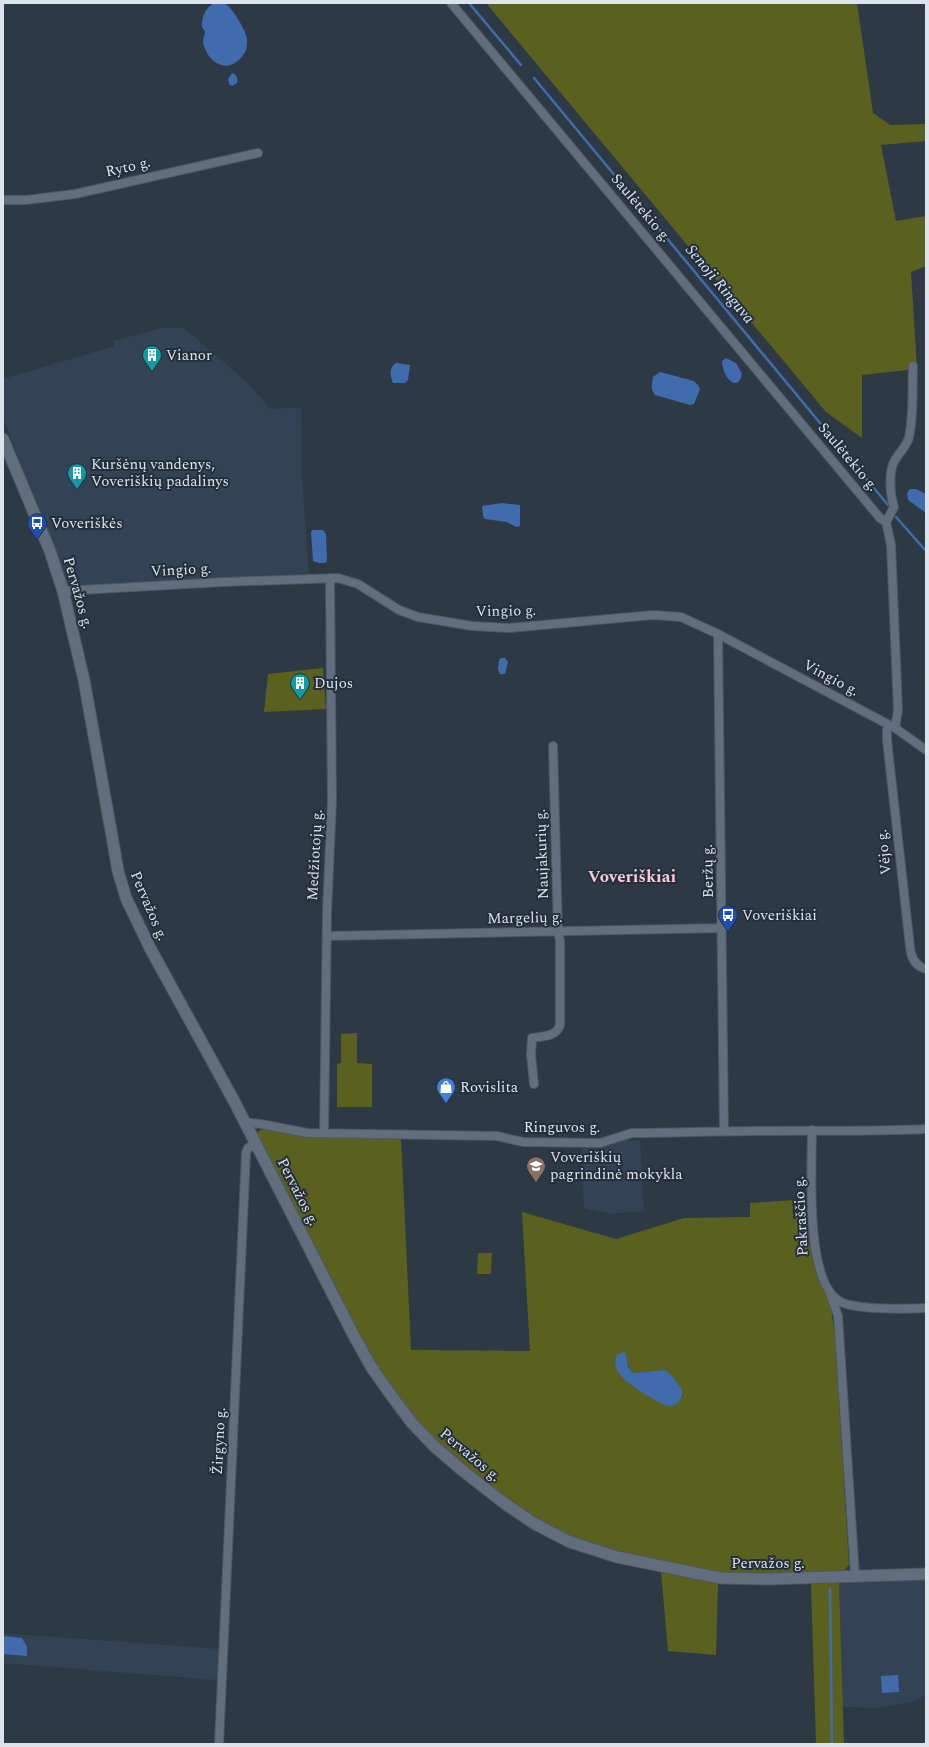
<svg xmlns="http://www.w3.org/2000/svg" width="929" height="1747" viewBox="0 0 929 1747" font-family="Spectral,serif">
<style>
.built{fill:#334255}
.green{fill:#5a611f;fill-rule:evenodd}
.water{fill:#406cae}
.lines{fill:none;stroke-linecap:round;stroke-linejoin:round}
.stream{stroke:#406cae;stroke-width:2.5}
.minor-casing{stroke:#4d5761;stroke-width:10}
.secondary-casing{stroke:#4d5761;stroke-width:13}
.minor{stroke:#626e7d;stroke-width:8}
.secondary{stroke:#626e7d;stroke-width:11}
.labels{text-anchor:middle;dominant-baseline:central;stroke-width:4;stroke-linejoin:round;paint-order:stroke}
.street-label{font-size:15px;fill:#dce3eb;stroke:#242f3c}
.poi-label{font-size:15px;fill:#dce3eb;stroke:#242f3c;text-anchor:start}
.water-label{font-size:16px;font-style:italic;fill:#d9e5f8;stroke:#242f3c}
.quarter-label{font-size:17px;font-weight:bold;fill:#fcc8d4;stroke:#242f3c}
</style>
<rect width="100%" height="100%" fill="#2e3946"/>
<path class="built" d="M 161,328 L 184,328 L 250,385 L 270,409 L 301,407 L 302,477 L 309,575 L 67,587 L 3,417 L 3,379 L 114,346 L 114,341 Z
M 640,1140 L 644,1211 L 610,1214 L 584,1208 L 581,1141 Z
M 926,1579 L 926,1695 L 914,1701 L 880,1708 L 843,1707 L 839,1582 Z
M 3,1633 L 220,1649 L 217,1680 L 3,1663 Z"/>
<path class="green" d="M 486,3 L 857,3 L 873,113 L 890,125 L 926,124 L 926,141 L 881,145 L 896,221 L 926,216 L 926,266 L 911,272 L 917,369 L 862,375 L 862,438 L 826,412 Z
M 323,668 L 326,709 L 264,712 L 268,674 Z
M 357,1033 L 357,1063 L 372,1064 L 372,1107 L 337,1107 L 337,1064 L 341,1063 L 341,1034 Z
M 262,1129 L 299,1136 L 401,1137 L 411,1350 L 530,1351 L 522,1212 L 616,1239 L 684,1218 L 750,1217 L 750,1203 L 809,1199 L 811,1250 L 831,1309 L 835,1337 L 849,1565 L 844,1571 L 839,1573 L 720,1574 L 613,1552 L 579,1541 L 543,1523 L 511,1503 L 429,1436 L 380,1372 L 363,1342 L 257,1135 L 258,1132 ZM 626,1354 C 627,1361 628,1369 634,1373 L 663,1370 L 683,1396 L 675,1405 L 615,1362 Z
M 478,1253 L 492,1253 L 491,1274 L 477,1274 Z
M 661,1572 L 718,1583 L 716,1655 L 668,1651 Z
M 839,1582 L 844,1744 L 816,1744 L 811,1584 Z"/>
<path class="water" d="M 214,3 C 217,3 222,2 226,4 C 232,8 248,33 247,40 C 247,44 247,49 245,52 C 235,70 217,70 207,53 C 205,49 203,45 203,41 C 203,38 205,35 205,32 C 205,30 203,29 202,27 C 201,18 206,7 214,3 Z
M 232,73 C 237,74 238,79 237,83 L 232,86 L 229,84 L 228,79 Z
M 726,358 L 736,363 L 742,374 C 737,395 722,375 722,361 Z
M 396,363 L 410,365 L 408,380 L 405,383 L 393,383 C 390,376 389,367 396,363 Z
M 660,372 L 694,381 L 698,385 L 700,389 L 694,404 L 690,405 L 655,395 C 650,389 652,383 653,377 Z
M 910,489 L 916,489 L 926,494 L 926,513 L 908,500 L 907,493 Z
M 502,503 L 520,505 L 520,526 L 516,527 L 507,522 L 485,519 L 483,516 L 482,506 Z
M 313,530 L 323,530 L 326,534 L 327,561 L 325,563 L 319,563 L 313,561 L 311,532 Z
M 501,658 L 505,658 L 508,662 L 505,674 L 500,674 L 498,670 L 499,660 Z
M 624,1352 L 626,1354 L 628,1366 L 631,1371 L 634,1373 L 663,1370 C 671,1372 675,1380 680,1387 C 686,1395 679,1406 669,1406 C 663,1405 657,1401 652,1398 C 640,1391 607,1374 617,1355 Z
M 3,1636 L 22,1638 L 27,1647 L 27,1656 L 3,1654 Z
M 898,1675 L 899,1692 L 882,1693 L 881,1676 Z"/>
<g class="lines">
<path class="stream" d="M 469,3 L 521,65
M 534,78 L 888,505
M 896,517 L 926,551
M 830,1589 L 832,1744"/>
<g class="minor-casing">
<path id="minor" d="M 451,3 L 880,518 L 886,522
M 3,200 L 26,200 L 75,194 L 258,153
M 886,522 L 891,545 L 898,710 L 895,728
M 886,522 L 894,507 C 890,495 889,475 893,464 C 897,454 907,447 909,437 C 914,414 912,389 913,366
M 63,591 L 223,582 L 338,578 L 358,584 L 399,610 L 418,617 L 472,626 L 509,628 L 653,615 L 681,617 L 718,634 L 895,728 L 926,750
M 718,634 L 724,1131
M 889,725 L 887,730 L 887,740 L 910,947 C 911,958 915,966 926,969
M 327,936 L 723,928
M 534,1084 L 531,1055 L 532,1038 C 543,1036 556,1037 560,1025 L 560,941 L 558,932 L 553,746
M 246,1125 L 251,1123 L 261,1124 L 307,1133 L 497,1136 L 523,1142 L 600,1143 L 632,1133 C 673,1133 714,1131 755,1131 C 812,1130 869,1132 926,1129
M 812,1130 C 812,1167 804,1284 841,1302 C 857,1310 907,1309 926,1308
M 324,1133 L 327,911 L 332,801 L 330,578
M 830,1293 L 838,1316 L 855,1576
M 219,1744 L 246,1153 L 248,1148 L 256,1143"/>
</g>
<g class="secondary-casing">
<path id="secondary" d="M 3,439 L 50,551 L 63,591 L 84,680 L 113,842 L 118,871 L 126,898 L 150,948 L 234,1101 L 354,1336 L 372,1368 L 391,1395 L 412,1423 L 434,1446 L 463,1471 L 504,1503 L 535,1524 L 570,1542 L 617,1557 L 720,1578 L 769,1579 L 926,1574"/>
</g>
<use href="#minor" class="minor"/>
<use href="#secondary" class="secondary"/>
</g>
<defs>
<g id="building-pin" transform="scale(1)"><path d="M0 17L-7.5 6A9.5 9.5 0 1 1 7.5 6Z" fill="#0f9aa8" stroke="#242f3c"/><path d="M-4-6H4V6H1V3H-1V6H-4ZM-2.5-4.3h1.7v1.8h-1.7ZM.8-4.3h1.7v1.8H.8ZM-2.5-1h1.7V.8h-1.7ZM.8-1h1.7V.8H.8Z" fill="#fff"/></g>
<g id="bus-pin" transform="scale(1)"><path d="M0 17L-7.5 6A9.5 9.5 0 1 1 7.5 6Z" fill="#1a4fb4" stroke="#242f3c"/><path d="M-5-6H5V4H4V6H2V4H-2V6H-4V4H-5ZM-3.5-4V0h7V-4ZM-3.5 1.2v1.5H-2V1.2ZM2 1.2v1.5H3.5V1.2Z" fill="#fff"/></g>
<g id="shop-pin" transform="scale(1)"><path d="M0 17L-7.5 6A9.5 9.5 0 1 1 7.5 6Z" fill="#3f7fe0" stroke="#242f3c"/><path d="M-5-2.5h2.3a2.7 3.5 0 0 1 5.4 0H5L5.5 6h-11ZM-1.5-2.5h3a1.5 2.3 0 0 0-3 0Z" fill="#fff"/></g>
<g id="school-pin" transform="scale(1)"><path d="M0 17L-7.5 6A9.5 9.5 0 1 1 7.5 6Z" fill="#8d6e63" stroke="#242f3c"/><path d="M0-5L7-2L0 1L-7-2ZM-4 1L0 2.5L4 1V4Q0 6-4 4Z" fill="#fff"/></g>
</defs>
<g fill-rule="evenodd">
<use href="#building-pin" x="152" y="355"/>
<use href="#building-pin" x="77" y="473"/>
<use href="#bus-pin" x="37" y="523"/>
<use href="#building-pin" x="300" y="683"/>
<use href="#bus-pin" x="728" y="915"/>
<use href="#shop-pin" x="446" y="1087"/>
<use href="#school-pin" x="536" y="1166"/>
</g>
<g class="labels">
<g class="street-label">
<text transform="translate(128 167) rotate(-13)">Ryto g.</text>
<text transform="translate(641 208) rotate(50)">Saulėtekio g.</text>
<text transform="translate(848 457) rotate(50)">Saulėtekio g.</text>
<text transform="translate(181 570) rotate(-3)">Vingio g.</text>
<text transform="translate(78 593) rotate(74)">Pervažos g.</text>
<text transform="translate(506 611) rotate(-1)">Vingio g.</text>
<text transform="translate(831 678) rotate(28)">Vingio g.</text>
<text transform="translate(884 852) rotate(-96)">Vėjo g.</text>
<text transform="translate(542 854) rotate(-92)">Naujakurių g.</text>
<text transform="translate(315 855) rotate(-87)">Medžiotojų g.</text>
<text transform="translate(708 871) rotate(-91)">Beržų g.</text>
<text transform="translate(149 906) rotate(67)">Pervažos g.</text>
<text transform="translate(525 918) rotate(-1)">Margelių g.</text>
<text x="562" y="1127">Ringuvos g.</text>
<text transform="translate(298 1192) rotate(63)">Pervažos g.</text>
<text transform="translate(801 1216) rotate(-93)">Pakraščio g.</text>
<text transform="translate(219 1441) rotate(-87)">Žirgyno g.</text>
<text transform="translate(470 1455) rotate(40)">Pervažos g.</text>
<text x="768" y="1563">Pervažos g.</text>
</g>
<g class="poi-label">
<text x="166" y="355">Vianor</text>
<text x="91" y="464">Kuršėnų vandenys,<tspan x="91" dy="17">Voveriškių padalinys</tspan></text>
<text x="51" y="523">Voveriškės</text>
<text x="314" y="683">Dujos</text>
<text x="742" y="915">Voveriškiai</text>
<text x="460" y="1087">Rovislita</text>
<text x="550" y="1157">Voveriškių<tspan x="550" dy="17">pagrindinė mokykla</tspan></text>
</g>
<g class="water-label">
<text transform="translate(720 284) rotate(50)">Senoji Ringuva</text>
</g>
<g class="quarter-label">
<text x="632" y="877">Voveriškiai</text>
</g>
</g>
<rect width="929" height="1747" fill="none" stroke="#dce3eb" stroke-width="8"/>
</svg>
